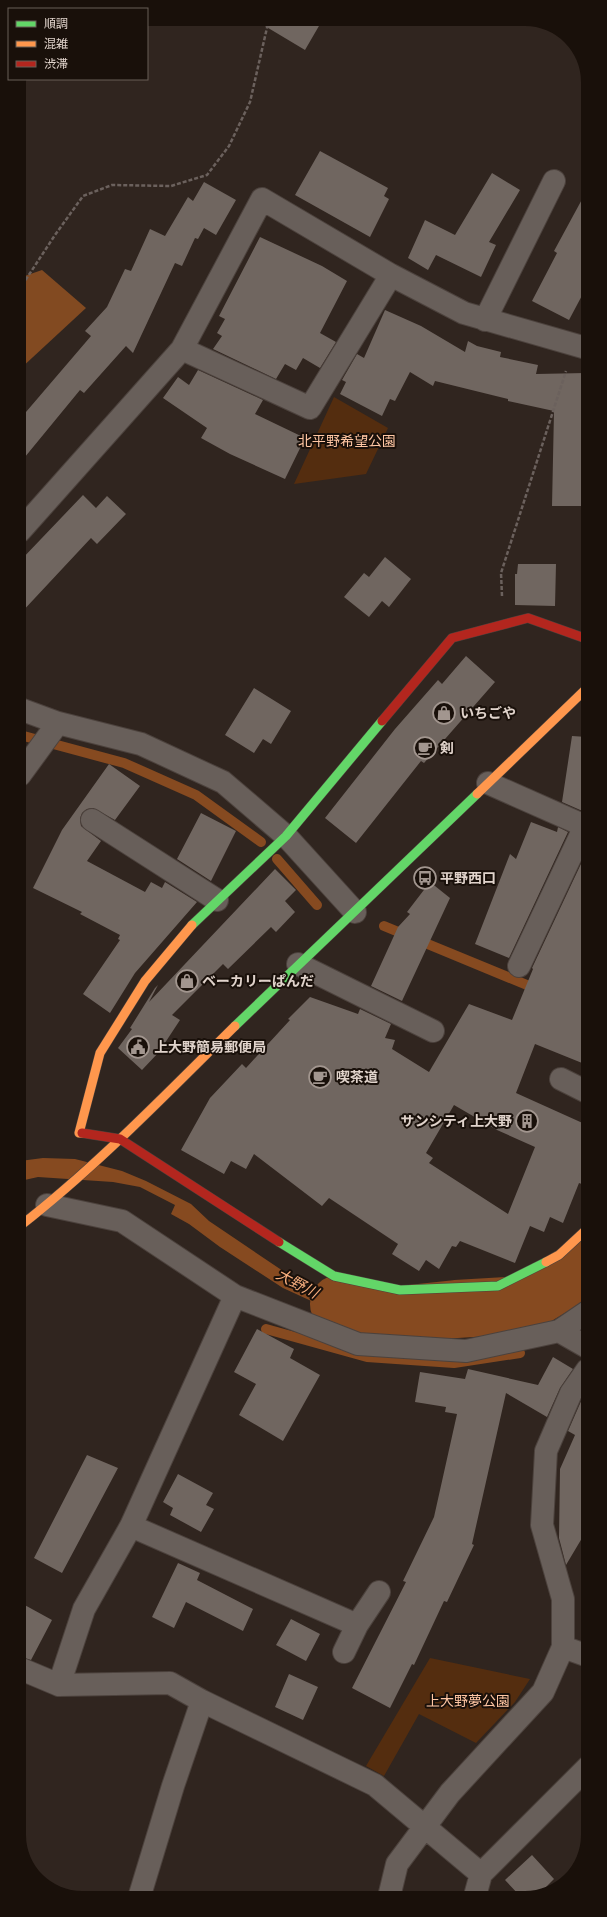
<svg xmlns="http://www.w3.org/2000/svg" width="607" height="1917" viewBox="0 0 607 1917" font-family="'Sofia Sans Condensed','Noto Sans JP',sans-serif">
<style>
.green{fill:#542d0f}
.forest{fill:#824a21}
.water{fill:#864a20}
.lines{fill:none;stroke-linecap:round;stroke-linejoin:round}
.stream{stroke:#864a20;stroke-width:10}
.river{stroke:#864a20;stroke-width:58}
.building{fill:#706660;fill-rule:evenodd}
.street-casing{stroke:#4c423d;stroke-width:24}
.fast-casing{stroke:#4c423d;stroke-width:10}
.slow-casing{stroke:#4c423d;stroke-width:10}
.jam-casing{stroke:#4c423d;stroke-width:10}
.path{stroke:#6b615d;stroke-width:2.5;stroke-dasharray:4 2;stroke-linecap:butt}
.street{stroke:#685f5a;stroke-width:22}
.fast{stroke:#63d668;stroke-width:9}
.slow{stroke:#ff974d;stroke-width:9}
.jam{stroke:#b3261e;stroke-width:9}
.labels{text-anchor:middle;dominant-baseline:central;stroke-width:4;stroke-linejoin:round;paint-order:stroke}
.park-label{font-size:14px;fill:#ffc6a3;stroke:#19100a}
.poi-label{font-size:14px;font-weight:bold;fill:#e0d3cb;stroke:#19100a;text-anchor:start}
.water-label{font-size:15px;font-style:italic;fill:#f7ae7e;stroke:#19100a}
</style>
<rect width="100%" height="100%" fill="#30251f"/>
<path class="green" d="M 334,397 L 388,428 L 366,474 L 294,484 Z
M 430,1658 L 530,1679 L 515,1702 L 476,1743 L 419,1714 L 384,1776 L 366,1766 Z"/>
<path class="forest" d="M 42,270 L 86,308 L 19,370 L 19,278 Z"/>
<path class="water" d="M 43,1158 L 75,1159 L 122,1171 L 146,1181 L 191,1204 L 209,1221 L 286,1273 L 374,1311 L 417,1313 L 469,1309 L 504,1303 L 551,1284 L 581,1267 L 587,1261 L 587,1275 L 560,1295 L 530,1311 L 505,1318 L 450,1326 L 416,1328 L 373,1323 L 344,1316 L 283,1288 L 220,1247 L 189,1224 L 171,1214 L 175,1205 L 140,1187 L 113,1182 L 38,1177 L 20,1181 L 20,1161 Z"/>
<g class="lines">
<path class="stream" d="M 20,735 L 124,763 L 196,795 L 261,842
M 277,859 L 317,905
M 384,926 L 539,990
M 266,1329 L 367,1357 L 454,1363 L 520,1353"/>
<path class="river" d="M 339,1304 L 372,1318 L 456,1309 L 522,1305 L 587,1266"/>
</g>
<path class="building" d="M 253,19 L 323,19 L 305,50 Z
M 320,151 L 388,188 L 384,196 L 389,199 L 370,237 L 295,195 Z
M 492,173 L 520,190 L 489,242 L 496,245 L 481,277 L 436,255 L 428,270 L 408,258 L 425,220 L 455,235 Z
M 204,182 L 236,200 L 216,235 L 204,228 L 198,239 L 195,238 L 182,266 L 175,263 L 133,353 L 126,346 L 84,393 L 80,390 L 20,463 L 20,419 L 91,336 L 85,331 L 107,307 L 125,269 L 131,271 L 150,229 L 165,236 L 188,197 L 193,201 Z
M 586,192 L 586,288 L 569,320 L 532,301 L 557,253 L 554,251 Z
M 260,237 L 322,266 L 347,281 L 320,333 L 336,342 L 320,368 L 303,358 L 296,370 L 285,364 L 276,379 L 213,349 L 222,336 L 217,333 L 225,319 L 219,316 Z
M 385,310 L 421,326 L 465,352 L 468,341 L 477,346 L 501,352 L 500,357 L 538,365 L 536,374 L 586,373 L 586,506 L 552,506 L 554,411 L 508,401 L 508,399 L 435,381 L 433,386 L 410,372 L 395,401 L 390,399 L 382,416 L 340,394 L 346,382 L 342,380 L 357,354 L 364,358 Z
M 198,370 L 263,400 L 255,414 L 305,438 L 285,479 L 230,454 L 201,438 L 207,428 L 163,398 L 178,377 L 189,385 Z
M 83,495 L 96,508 L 107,496 L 126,514 L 97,544 L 91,538 L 20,614 L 20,561 Z
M 385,557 L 411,579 L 389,607 L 382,601 L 369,617 L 344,597 L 364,573 L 369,577 Z
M 518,564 L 556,564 L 555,606 L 515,605 L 515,574 L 517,574 Z
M 466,656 L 495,682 L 424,763 L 421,761 L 356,843 L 325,818 L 395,729 L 438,680 L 442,684 Z
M 254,688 L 291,711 L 271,744 L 263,739 L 254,753 L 225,735 Z
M 572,736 L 587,737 L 587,813 L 562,802 Z
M 109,764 L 140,786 L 115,820 L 93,808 L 87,809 L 82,813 L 80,819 L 81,826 L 101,841 L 87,861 L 145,892 L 151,882 L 162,888 L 165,882 L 197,902 L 135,973 L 110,1013 L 83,994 L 120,940 L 118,939 L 120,935 L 80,914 L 82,912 L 33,888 L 62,830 Z
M 201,813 L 236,831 L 211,881 L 177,859 Z
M 531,822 L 557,832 L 558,827 L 568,832 L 509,958 L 475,944 L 510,854 L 516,859 Z
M 587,851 L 587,1065 L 535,1044 L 516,1093 L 587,1125 L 587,1186 L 579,1183 L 563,1223 L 550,1217 L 544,1232 L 530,1226 L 515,1263 L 460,1241 L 456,1247 L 452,1246 L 439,1269 L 426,1260 L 419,1271 L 392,1254 L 398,1244 L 329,1198 L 322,1206 L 254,1154 L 246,1169 L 231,1161 L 224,1174 L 181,1150 L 210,1098 L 242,1064 L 246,1068 L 290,1020 L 288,1019 L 310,997 L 358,1014 L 360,1009 L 391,1024 L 385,1038 L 395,1040 L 392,1049 L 429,1072 L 469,1004 L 512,1020 L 533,969 L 532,968 ZM 454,1105 L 497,1130 L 535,1147 L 508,1214 L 429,1163 L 433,1158 L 426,1153 Z
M 275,869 L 296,890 L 285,901 L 295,912 L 276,932 L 271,927 L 228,969 L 223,964 L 172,1015 L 180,1020 L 159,1052 L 142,1070 L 118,1048 L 132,1029 L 130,1028 L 155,988 L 158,985 L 149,1002 Z
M 430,882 L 450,898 L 402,1001 L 371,986 L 398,927 L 410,914 L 407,912 Z
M 257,1329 L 294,1349 L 290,1358 L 320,1375 L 283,1441 L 239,1415 L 256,1384 L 234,1372 Z
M 553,1357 L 573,1369 L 560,1388 L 547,1417 L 506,1393 L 472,1544 L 474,1545 L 447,1602 L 444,1601 L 414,1665 L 412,1664 L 390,1708 L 352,1688 L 406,1582 L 403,1581 L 434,1517 L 457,1414 L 445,1412 L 446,1407 L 415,1402 L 420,1372 L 465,1379 L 468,1369 L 538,1385 Z
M 587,1391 L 588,1528 L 566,1565 L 559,1538 L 560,1469 L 575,1435 L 568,1431 L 582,1399 Z
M 87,1455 L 118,1468 L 62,1573 L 34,1558 Z
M 178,1474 L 213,1493 L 206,1505 L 214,1509 L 201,1532 L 170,1515 L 173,1508 L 163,1502 Z
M 178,1563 L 200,1573 L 197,1580 L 253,1609 L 243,1631 L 186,1602 L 174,1628 L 152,1617 Z
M 21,1603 L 52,1620 L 31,1660 L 21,1657 Z
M 291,1619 L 320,1634 L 306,1661 L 276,1645 Z
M 289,1674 L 318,1687 L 303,1720 L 275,1707 Z
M 532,1855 L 554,1879 L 537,1896 L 520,1896 L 505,1880 Z"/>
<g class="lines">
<g class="street-casing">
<path id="street" d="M 391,275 L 464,313 L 586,348
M 485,320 L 554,181
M 20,531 L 182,349 L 262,199 L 391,275 L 310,408 L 182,349
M 20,709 L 58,723 L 141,744 L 223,782 L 286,836 L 355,912
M 20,775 L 58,723
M 488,783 L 585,826 L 519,966
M 92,820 L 217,900
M 298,964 L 433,1031
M 561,1079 L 587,1092
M 47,1205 L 122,1221 L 235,1296 L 358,1344 L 466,1351 L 559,1331 L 587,1312
M 559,1331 L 587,1347
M 131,1526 L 357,1625
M 563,1647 L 588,1656
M 344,1652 L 357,1625 L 379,1592
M 21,1669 L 59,1685 L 170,1683 L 202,1701 L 375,1785 L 481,1874
M 59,1685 L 84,1609 L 131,1526 L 235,1296
M 475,1896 L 481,1874 L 588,1767
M 389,1897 L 397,1864 L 450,1793 L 543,1692 L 563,1647 L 563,1599 L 542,1525 L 546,1451 L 571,1393 L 587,1370
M 139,1898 L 173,1786 L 202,1701"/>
</g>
<g class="fast-casing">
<path id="fast" d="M 192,925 L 286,836 L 382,721
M 235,1026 L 477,794
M 279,1242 L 334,1276 L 400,1290 L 498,1286 L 546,1262"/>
</g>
<g class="slow-casing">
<path id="slow" d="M 477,794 L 587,688
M 82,1133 L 79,1133 L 100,1053 L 145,981 L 192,925
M 20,1226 C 97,1166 165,1095 235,1026
M 546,1262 L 559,1255 L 587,1229"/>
</g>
<g class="jam-casing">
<path id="jam" d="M 382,721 L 452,638 L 528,618 L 587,639
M 82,1133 L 120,1139 L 279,1242"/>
</g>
<path class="path" d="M 19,290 L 55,235 L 83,196 L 112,185 L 171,186 L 207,175 L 229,146 L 250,102 L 269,19
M 502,596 L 501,573 L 566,371"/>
<use href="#street" class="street"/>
<use href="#fast" class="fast"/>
<use href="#slow" class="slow"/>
<use href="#jam" class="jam"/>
</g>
<defs>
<g id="shop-ring" transform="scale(1.15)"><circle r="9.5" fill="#19100a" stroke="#a2968f" stroke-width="1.5"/><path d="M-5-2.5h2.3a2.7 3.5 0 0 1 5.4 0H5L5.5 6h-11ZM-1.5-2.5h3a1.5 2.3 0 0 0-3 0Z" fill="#a2968f"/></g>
<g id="cafe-ring" transform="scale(1.15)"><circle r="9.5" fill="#19100a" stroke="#a2968f" stroke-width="1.5"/><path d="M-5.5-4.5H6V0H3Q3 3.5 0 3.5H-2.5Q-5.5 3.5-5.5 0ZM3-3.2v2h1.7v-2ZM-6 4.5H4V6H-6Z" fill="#a2968f"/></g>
<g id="bus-ring" transform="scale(1.15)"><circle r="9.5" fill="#19100a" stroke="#a2968f" stroke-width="1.5"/><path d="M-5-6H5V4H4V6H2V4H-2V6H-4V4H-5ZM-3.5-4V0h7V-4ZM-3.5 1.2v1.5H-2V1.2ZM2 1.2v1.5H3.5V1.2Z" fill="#a2968f"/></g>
<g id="civic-ring" transform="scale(1.15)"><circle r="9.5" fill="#19100a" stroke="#a2968f" stroke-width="1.5"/><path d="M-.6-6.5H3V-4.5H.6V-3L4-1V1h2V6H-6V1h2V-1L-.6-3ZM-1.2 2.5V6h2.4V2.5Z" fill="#a2968f"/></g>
<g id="building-ring" transform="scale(1.15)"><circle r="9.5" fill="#19100a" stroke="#a2968f" stroke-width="1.5"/><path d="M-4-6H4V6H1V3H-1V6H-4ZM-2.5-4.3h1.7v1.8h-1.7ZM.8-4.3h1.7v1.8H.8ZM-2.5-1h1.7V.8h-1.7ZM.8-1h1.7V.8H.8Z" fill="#a2968f"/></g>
</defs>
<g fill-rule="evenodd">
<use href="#shop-ring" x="444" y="713"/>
<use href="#cafe-ring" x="425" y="748"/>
<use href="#bus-ring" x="425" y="878"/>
<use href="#shop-ring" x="187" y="981"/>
<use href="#civic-ring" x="138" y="1047"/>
<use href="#cafe-ring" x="320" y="1077"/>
<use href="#building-ring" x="527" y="1121"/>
</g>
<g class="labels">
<g class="park-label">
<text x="347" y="441">北平野希望公園</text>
<text x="468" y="1701">上大野夢公園</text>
</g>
<g class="poi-label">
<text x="460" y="713">いちごや</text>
<text x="440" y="748">剣</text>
<text x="440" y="878">平野西口</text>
<text x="202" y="981">ベーカリーぱんだ</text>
<text x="154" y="1047">上大野簡易郵便局</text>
<text x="336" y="1077">喫茶道</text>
<text x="512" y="1121" text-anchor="end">サンシティ上大野</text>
</g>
<g class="water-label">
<text transform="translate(297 1284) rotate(28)">大野川</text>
</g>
</g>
<path d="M0 0H607V1917H0ZM82 26H525A56 56 0 0 1 581 82V1835A56 56 0 0 1 525 1891H82A56 56 0 0 1 26 1835V82A56 56 0 0 1 82 26Z" fill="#19100a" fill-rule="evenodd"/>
<rect x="8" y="8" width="140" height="72" fill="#19100a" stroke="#695e57"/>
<rect x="16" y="21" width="20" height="6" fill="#63d668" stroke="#695e57"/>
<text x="44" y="28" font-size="12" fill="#e0d3cb">順調</text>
<rect x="16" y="41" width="20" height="6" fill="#ff974d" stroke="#695e57"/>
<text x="44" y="48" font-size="12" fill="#e0d3cb">混雑</text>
<rect x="16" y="61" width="20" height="6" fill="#b3261e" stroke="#695e57"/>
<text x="44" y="68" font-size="12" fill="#e0d3cb">渋滞</text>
</svg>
